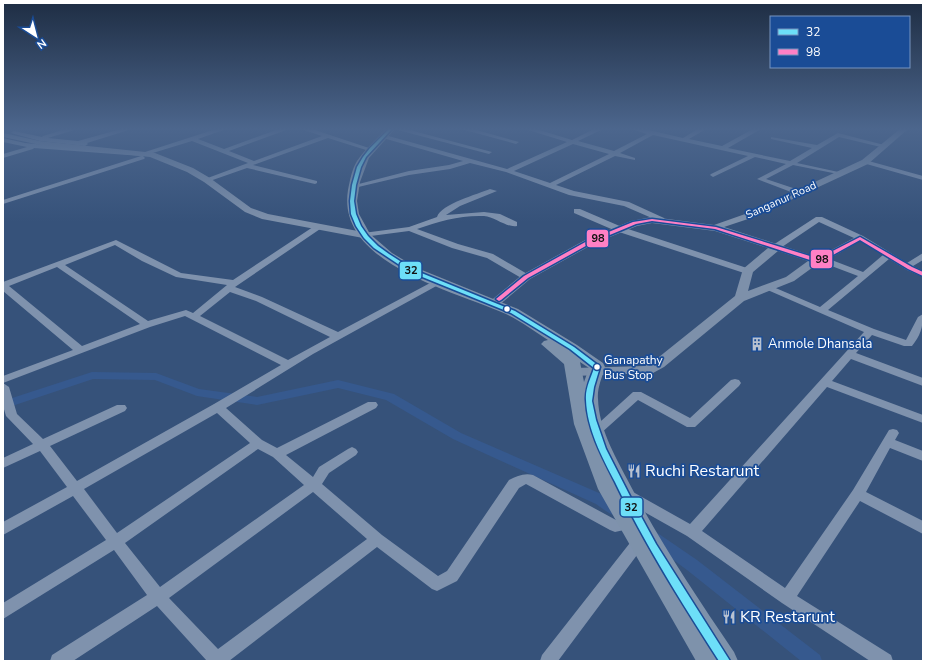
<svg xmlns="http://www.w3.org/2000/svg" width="926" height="664" viewBox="0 0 926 664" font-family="'Nunito Sans',sans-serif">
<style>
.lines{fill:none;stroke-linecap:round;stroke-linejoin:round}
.canal{fill:#36598e;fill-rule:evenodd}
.minor{fill:#7f92ad;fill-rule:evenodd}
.major{fill:#7d90aa;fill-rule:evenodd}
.highway{fill:#7e92ab;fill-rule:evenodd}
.bus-1-casing{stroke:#1a4c96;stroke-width:3}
.bus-2-casing{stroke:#1a4c96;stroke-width:3}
.bus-1{fill:#6ddff8;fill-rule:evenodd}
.bus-2{fill:#ff80c5;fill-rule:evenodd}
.bus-dot{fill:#fff;stroke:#1a4c96;stroke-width:1.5}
.labels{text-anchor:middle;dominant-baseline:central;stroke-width:3.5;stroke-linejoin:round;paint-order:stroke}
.far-street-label{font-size:11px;fill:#fff;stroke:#1a4c96}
.bus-label{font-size:12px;fill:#fff;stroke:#1a4c96;text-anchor:start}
.poi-label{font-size:13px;fill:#fff;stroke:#1a4c96;text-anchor:start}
.near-poi-label{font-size:16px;fill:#fff;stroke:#1a4c96;text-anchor:start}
.line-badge{stroke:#1a4c96;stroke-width:1.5}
.pale-badge-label{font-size:11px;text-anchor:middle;font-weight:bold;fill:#111}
</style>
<rect width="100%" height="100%" fill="#36527a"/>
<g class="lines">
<path class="canal" d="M 92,372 L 156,373 L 199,389 L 257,397 L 338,380 L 394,394 L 461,433 L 606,496 L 622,507 L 624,511 L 622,515 C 612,518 604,509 596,504 L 453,439 L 386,400 L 338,388 L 257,405 L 197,396 L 155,380 L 93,379 L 3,409 L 3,401 Z
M 654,532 L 659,534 L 697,560 L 820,655 L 822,661 L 801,661 L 687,570 L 649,542 L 647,538 L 649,534 Z"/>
<path class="minor" d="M 66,129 L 77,129 L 48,138 L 78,141 L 121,129 L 132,129 L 87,143 L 88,144 L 85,146 L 40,141 L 11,133 L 14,131 L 42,137 L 43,136 Z
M 216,129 L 226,129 L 198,139 L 224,149 L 279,129 L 289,129 L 229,151 L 254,161 L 322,136 L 301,129 L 312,129 L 369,148 L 366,150 L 328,138 L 253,165 L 317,181 L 317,183 L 315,184 L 247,168 L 207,182 L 204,180 L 205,179 L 248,163 L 192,141 L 143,156 L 145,158 L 144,159 L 3,204 L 3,200 L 141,156 L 34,148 L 33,149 L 3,158 L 3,154 L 27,147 L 3,142 L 3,138 L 25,143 L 135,153 L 145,152 Z
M 394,129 L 406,129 L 492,152 L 489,154 Z
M 461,129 L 473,129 L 519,142 L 516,144 Z
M 525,129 L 536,129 L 572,140 L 594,129 L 603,129 L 578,141 L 614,151 L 647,134 L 631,129 L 644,129 L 683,138 L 698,129 L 706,129 L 689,139 L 722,146 L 753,129 L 761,129 L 728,148 L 790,161 L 812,148 L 771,139 L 771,137 L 817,145 L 838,133 L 888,146 L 885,148 L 839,137 L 797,163 L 843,173 L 843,175 L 793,165 L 766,179 L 802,191 L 802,195 L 799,195 L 757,179 L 786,164 L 755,157 L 713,177 L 710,175 L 711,174 L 748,156 L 653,135 L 620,153 L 635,158 L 635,160 L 615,156 L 556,185 L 574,191 L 629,202 L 664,218 L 665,220 L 661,222 L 624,206 L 569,195 L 506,172 L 470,163 L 450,169 L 409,175 L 354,188 L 351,186 L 409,171 L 449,165 L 463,161 L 383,138 L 383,136 L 385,135 L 507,169 L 567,142 ZM 573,144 L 609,154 L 550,183 L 514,171 Z
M 865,160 L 923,176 L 923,180 L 863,163 L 862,162 Z
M 490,189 L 497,191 L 460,206 L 446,215 L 484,212 L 500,214 L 517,222 L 517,226 C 507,228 495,217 484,216 C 461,215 439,221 417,229 L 458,244 L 493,254 L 529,275 L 530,277 L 529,279 L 523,279 L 487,258 L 452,248 L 409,231 L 363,237 L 359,235 L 363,233 L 409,227 L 437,217 C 441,204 478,194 490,189 Z
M 574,209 L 580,209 L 622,227 L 750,269 L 751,271 L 747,274 L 744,273 L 616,231 L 574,213 Z
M 816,217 L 822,217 L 863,236 L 907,263 L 923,253 L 923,260 L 913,266 L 923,271 L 923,277 L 907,270 L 889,259 L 828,310 L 874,329 L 906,340 L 918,317 L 923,314 C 923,328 920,336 912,346 L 904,346 L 872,335 L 856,353 L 923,378 L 923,386 L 851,359 L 832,381 L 923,415 L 923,423 L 827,387 L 702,531 L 785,588 L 853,490 L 889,430 L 893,429 L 897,430 L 899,433 L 895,440 L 923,451 L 923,461 L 890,448 L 866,492 L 923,521 L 923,534 L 860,501 L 797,596 L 891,655 L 893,661 L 870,661 L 782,603 L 687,536 L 623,500 L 621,496 L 623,492 L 628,491 L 633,492 L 690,524 L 864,332 L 763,288 L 765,286 L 771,286 L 820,307 L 858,276 L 821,262 L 810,261 L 810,257 L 820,256 L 854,238 L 819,222 L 779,249 L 773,249 L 773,245 ZM 860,241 L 883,255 L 863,272 L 829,259 Z
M 316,225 L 322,225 L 323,227 L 235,287 L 262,297 L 338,332 L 432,282 L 438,282 L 440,284 L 313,354 L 226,408 L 262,440 L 277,448 L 368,402 L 376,402 L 378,405 L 376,408 L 286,455 L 313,477 L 319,467 L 348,449 L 352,447 L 356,449 L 358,452 L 356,455 L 329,473 L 322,484 L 382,535 L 438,576 L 447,571 L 509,480 C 517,476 524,473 533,475 L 616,520 L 628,518 L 633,520 L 635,524 L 633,528 L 615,532 L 610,530 L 526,484 L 519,488 L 457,581 L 437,591 L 432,589 L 377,547 L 229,661 L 207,661 L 157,606 L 73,661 L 50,661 L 52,655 L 147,595 L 114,550 L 3,619 L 3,603 L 106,540 L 73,496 L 3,535 L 3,522 L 67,487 L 40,451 L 3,468 L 3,458 L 33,444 L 6,416 L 3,406 L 3,376 L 73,350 L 3,291 L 3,282 L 116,240 L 181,273 L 233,280 ZM 115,245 L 142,261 L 176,277 L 227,285 L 193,313 L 186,310 L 148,321 L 65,265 ZM 57,267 L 140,324 L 82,346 L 9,286 ZM 230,292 L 256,301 L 330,337 L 288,360 L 200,316 ZM 185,316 L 281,365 L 214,404 L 77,481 L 50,446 L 125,411 L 127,408 L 125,405 L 117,405 L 43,439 L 17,414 L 9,387 L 3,383 L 150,327 ZM 217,413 L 250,443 L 117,533 L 84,489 ZM 258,449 L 273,457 L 304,485 L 160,587 L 125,543 ZM 313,492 L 367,539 L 218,649 L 169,598 Z
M 735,379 L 739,380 L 741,383 L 739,386 L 695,427 L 687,427 L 638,400 L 600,434 L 592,434 L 590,431 L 633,392 L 641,392 L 690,418 L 731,380 Z
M 638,537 L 643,539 L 645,543 L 643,547 L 558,661 L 540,661 L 542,655 L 633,539 Z"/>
<path class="major" d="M 900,129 L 908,129 L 868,164 L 754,217 L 724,227 L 817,257 L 820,262 L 794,281 L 744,301 L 664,367 L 653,373 L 574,376 L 569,375 L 567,372 L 569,369 L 574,368 L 645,366 L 654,361 L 735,296 L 743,269 L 768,248 L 715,231 L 652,223 L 637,226 L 595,243 L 530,279 L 498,306 L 490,306 L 488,303 L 522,275 L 587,239 L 631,221 L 652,217 L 714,225 L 748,213 L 862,160 ZM 778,251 L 808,261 L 786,277 L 748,291 L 753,272 Z
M 3,133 L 40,141 L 155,153 L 193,168 L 210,178 L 251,208 L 268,214 L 363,232 L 368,235 L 363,238 L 262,219 L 245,212 L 204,182 L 187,172 L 150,157 L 40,145 L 3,137 Z"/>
<path class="highway" d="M 386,129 L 395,129 L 369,158 L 360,182 L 357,201 L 359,214 L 370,234 L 392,253 L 417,268 L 518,309 L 577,345 L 603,363 L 605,367 C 602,378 597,388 598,399 C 599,428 614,454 627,479 C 658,539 696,596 734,652 L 738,661 L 696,661 L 598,489 L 574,424 L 564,364 L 541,344 L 544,341 L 548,340 C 534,331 521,321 506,314 C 455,291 336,264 348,190 C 350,180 352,169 357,161 C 365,149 376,140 386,129 ZM 580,362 L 589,368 L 584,382 Z"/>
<g class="bus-1-casing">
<path id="bus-1" d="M 389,129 L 392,129 L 366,157 L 361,167 L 356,185 L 354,201 L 356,214 L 361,226 L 368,236 L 378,246 L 389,254 L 414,270 L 515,311 L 574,347 L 599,366 L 600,367 L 594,387 L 592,401 L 596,420 L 606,449 L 631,498 L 656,544 L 730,661 L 719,661 C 682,603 645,545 615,482 C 602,457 587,429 586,400 C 585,388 591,378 594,368 L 570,349 L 511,313 L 410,272 L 374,248 L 364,238 L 356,226 L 351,214 L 350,201 L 352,185 L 357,167 L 363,157 L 370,148 Z"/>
</g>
<g class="bus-2-casing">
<path id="bus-2" d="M 652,219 L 716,227 L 813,257 L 821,257 L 860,237 L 912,267 L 923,272 L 923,276 L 908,269 L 860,240 L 824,260 L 813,261 L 715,229 L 652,221 L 636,224 L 593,242 L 528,278 L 501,300 L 499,301 L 496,299 L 524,276 L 589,240 L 633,222 Z"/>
</g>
<use href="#bus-1" class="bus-1"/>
<use href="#bus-2" class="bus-2"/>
</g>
<linearGradient id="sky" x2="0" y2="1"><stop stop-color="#1e2d43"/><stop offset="0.58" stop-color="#4c668d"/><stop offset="1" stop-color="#4c668d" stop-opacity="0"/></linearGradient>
<rect width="926" height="222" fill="url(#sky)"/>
<defs>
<g id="building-bare" transform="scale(1.08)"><path d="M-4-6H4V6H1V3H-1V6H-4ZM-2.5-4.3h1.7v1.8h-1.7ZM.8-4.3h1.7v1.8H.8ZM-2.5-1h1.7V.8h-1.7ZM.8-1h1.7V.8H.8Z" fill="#b9c2d0" stroke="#1a4c96" stroke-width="2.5" paint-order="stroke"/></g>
<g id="restaurant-bare" transform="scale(1.08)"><path d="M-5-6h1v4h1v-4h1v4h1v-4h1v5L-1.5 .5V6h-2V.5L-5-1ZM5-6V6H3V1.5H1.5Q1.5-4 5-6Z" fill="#b9c2d0" stroke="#1a4c96" stroke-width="2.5" paint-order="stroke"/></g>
</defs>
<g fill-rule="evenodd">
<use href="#building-bare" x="757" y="344"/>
<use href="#restaurant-bare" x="634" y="471"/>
<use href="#restaurant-bare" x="729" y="617"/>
</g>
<g class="bus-dot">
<circle cx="507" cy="309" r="3.5"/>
<circle cx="597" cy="367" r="3.5"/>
</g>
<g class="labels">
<g class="far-street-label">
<text transform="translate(781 200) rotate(-24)">Sanganur Road</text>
</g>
<g class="bus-label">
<text x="604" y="360">Ganapathy<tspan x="604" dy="15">Bus Stop</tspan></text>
</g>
<g class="poi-label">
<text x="768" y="344">Anmole Dhansala</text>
</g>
<g class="near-poi-label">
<text x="645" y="471">Ruchi Restarunt</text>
<text x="740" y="617">KR Restarunt</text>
</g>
</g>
<g class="line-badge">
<rect x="586" y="229" width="23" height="19" rx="4" fill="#ff80c5"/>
<rect x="810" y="249" width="23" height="20" rx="4" fill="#ff80c5"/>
<rect x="399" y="261" width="23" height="19" rx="4" fill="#6ddff8"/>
<rect x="620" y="497" width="23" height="20" rx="4" fill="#6ddff8"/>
</g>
<g class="pale-badge-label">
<text x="598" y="242">98</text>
<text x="822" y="263">98</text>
<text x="411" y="274">32</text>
<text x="631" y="511">32</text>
</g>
<rect width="926" height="664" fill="none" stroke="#ffffff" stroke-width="8"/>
<rect x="770" y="16" width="140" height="52" fill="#1a4c96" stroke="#7694c0"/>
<rect x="778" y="29" width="20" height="6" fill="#6ddff8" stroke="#7694c0"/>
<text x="806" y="36" font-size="12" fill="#ffffff">32</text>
<rect x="778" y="49" width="20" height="6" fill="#ff80c5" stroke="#7694c0"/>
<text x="806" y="56" font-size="12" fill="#ffffff">98</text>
<g transform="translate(36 36) rotate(144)" stroke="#1a4c96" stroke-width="3" paint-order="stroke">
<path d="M0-3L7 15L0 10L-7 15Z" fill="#ffffff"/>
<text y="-6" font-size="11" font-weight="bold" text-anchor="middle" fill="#ffffff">N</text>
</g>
</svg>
